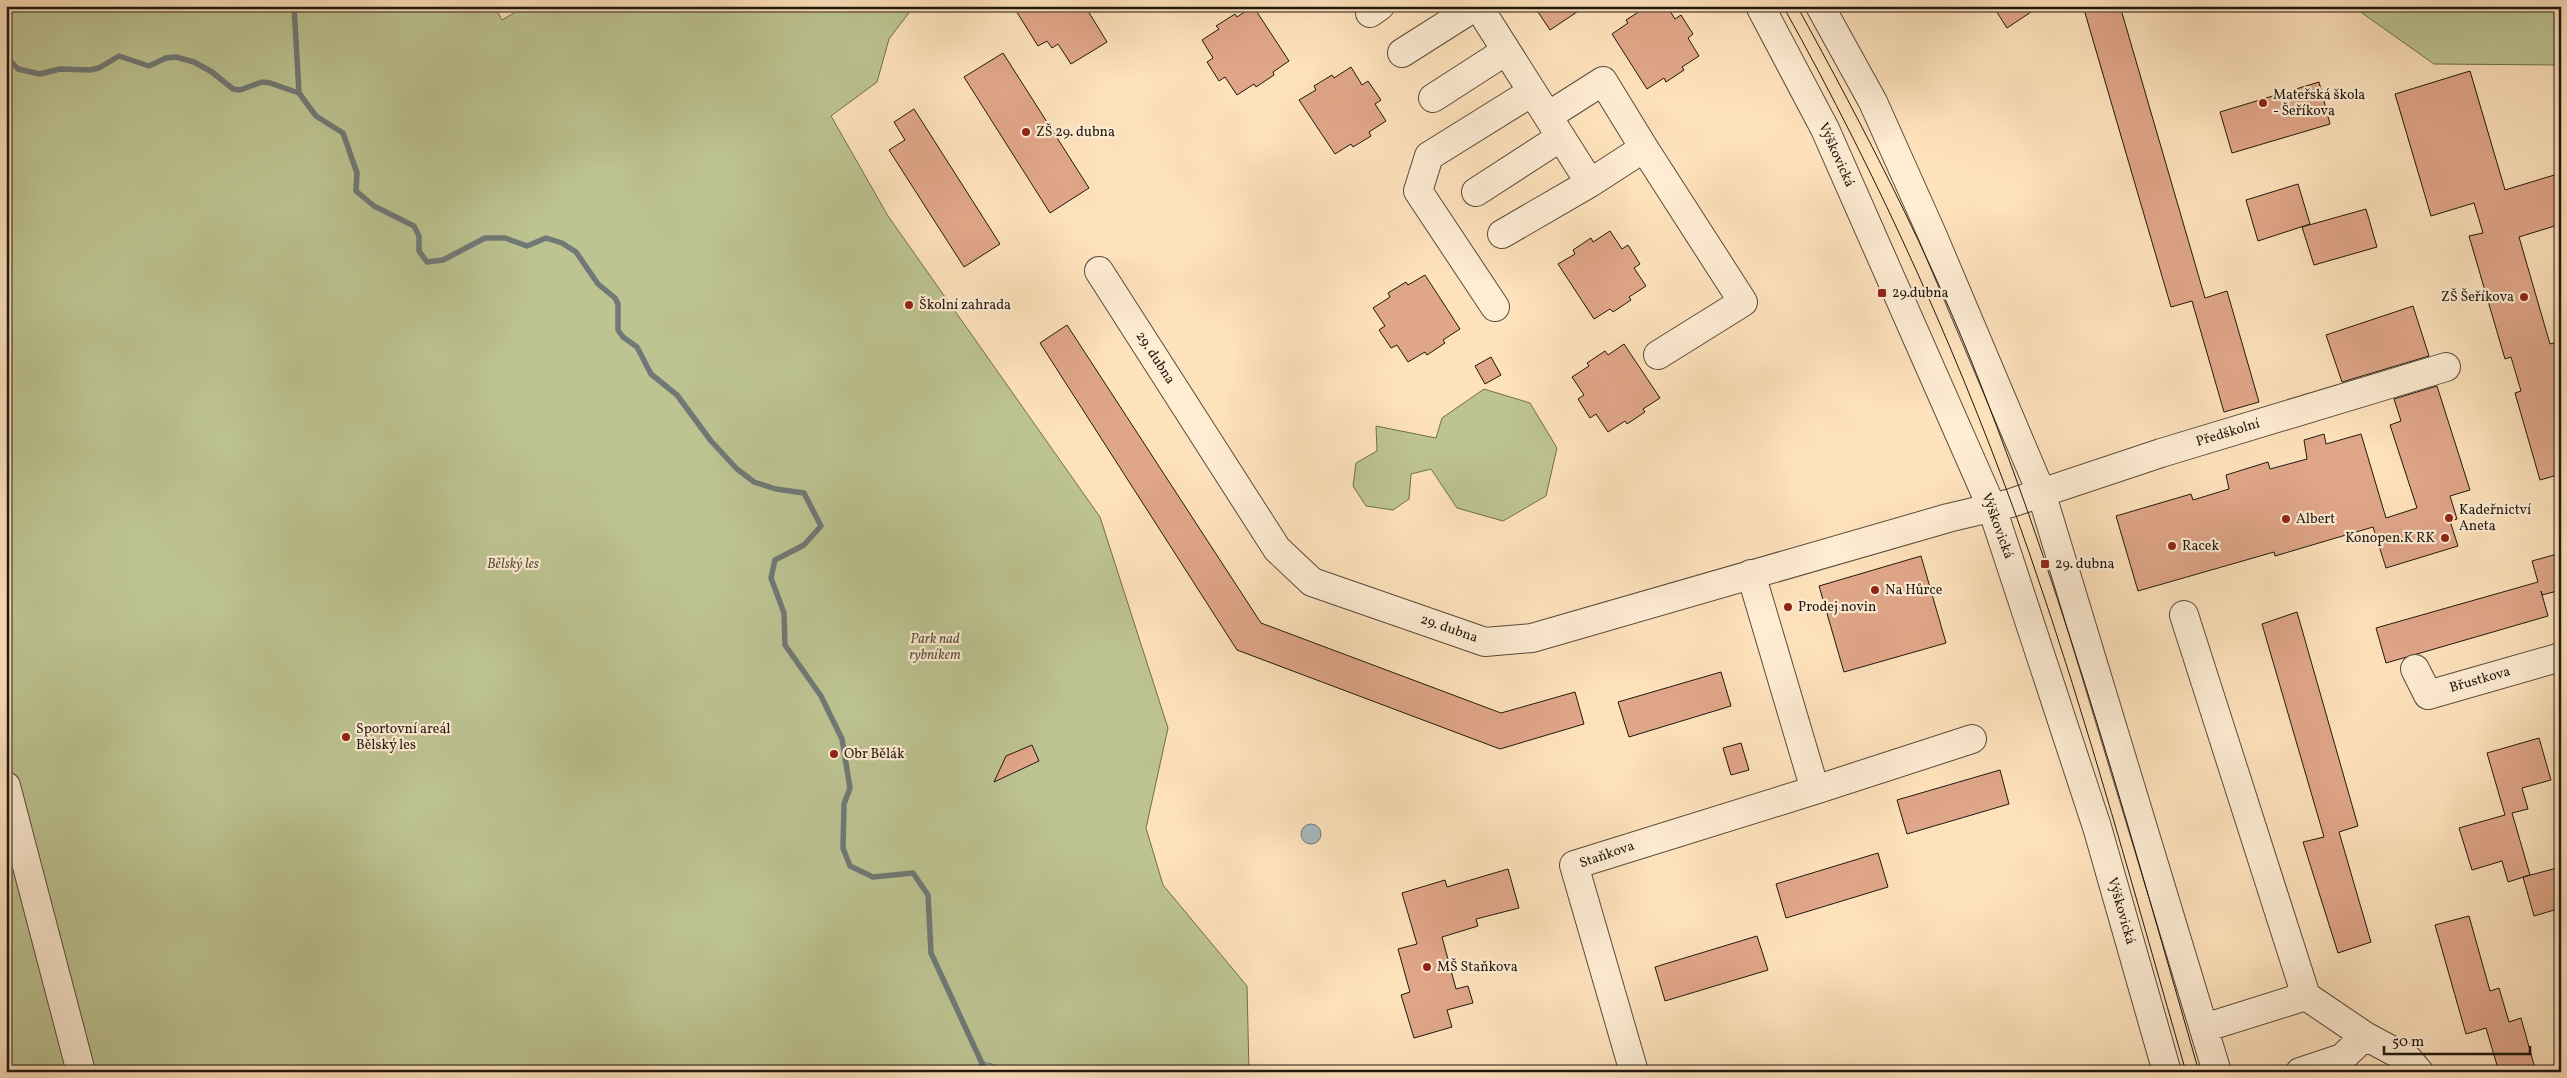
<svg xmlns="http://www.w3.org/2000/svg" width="2567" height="1078" viewBox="0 0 2567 1078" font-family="Vollkorn,serif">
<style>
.green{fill:#bdc492;stroke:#6e6e50}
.water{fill:#a6babd;stroke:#707977}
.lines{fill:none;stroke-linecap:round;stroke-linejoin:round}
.stream{stroke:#707977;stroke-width:5.5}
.building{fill:#e0a689;stroke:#20170f}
.minor-casing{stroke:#584a3a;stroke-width:30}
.minor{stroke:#feecd3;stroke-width:28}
.tram{stroke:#20170f;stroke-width:1}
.poi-dot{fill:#8f2418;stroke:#feecd3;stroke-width:2}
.labels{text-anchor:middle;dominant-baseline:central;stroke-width:4.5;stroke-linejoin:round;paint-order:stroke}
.poi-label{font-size:14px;fill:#20170f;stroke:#feecd3;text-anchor:start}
.street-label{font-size:14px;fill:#20170f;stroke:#feecd3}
.park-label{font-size:14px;font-style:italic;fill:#57543d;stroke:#feecd3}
</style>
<rect width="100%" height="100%" fill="#fee2bc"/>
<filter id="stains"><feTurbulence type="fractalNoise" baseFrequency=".004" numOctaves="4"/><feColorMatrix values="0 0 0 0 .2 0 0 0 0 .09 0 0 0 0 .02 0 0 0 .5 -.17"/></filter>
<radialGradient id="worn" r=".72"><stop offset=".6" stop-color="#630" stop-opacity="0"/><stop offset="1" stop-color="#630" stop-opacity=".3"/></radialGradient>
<path class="green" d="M 6,6 L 494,6 L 502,20 L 524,7 L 528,6 L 914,6 L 889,39 L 877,82 L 831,116 L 888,216 L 1100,517 L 1168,728 L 1146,828 L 1163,885 L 1247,986 L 1249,1072 L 6,1072 Z
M 2352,6 L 2561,6 L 2561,65 L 2434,64 Z
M 1484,389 L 1530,403 L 1557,448 L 1546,496 L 1503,521 L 1457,508 L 1431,469 L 1411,474 L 1409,499 L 1393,510 L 1366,506 L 1353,486 L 1356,463 L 1377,451 L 1376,426 L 1436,438 L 1442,418 Z"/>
<path class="water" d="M1301 834a10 10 0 1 1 20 0a10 10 0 1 1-20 0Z
M 983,1062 L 992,1064 L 1004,1072 L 970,1072 Z"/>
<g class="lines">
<path class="stream" d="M 294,6 L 299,93
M 6,56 L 18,69 L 40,74 L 60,69 L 90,70 L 99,68 L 119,56 L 149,66 L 166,58 L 176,57 L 194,62 L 212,72 L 233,89 L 240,90 L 262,82 L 270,83 L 299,93 L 316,116 L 343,133 L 357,173 L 356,191 L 374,206 L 414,226 L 419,236 L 419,251 L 427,262 L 443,260 L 485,238 L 505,238 L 527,246 L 546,238 L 562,243 L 576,252 L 598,284 L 615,298 L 618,304 L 618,330 L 623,337 L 637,347 L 651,374 L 677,395 L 711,441 L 737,469 L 754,482 L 776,489 L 804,493 L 821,526 L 804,545 L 775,560 L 771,578 L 784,613 L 785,645 L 821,696 L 842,739 L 850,788 L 844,804 L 843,848 L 850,866 L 873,877 L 913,873 L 928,895 L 931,953 L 986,1072"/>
</g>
<path class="building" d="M 1013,6 L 1085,6 L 1107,42 L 1071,64 L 1058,44 L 1052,48 L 1047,41 L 1038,46 Z
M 1253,6 L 1289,61 L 1273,72 L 1274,75 L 1256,87 L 1254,84 L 1237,95 L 1225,77 L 1219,81 L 1207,62 L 1213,58 L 1202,40 L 1219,29 L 1216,26 L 1235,14 L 1237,17 Z
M 1534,6 L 1586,6 L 1550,30 Z
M 1648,6 L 1667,6 L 1675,19 L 1681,15 L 1693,34 L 1688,38 L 1699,56 L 1682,67 L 1684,70 L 1666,82 L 1664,78 L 1647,89 L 1612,34 L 1628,23 L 1626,20 Z
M 1993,6 L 2040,6 L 2007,28 Z
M 2083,6 L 2120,6 L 2205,298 L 2227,291 L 2259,402 L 2224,412 L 2192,301 L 2171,307 Z
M 1003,53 L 1089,188 L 1050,213 L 964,77 Z
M 1351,67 L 1362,85 L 1368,81 L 1381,100 L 1375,104 L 1386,121 L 1369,132 L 1371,136 L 1353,147 L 1351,144 L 1335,154 L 1299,100 L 1316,90 L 1314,86 L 1332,75 L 1334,78 Z
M 2470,71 L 2505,190 L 2561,173 L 2561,224 L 2519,237 L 2550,344 L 2561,341 L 2561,474 L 2540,480 L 2515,393 L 2521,391 L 2511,357 L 2505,359 L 2469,236 L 2483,233 L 2474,203 L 2431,216 L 2395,94 Z
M 2319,82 L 2330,124 L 2232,153 L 2220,112 Z
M 914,109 L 1000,244 L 964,267 L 889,150 L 905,140 L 894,122 Z
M 2298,184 L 2310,224 L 2258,241 L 2246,200 Z
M 2366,209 L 2377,247 L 2314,265 L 2302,227 Z
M 1610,231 L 1622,249 L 1628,245 L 1640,264 L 1634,268 L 1646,286 L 1629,297 L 1631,300 L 1613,312 L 1610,309 L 1594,319 L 1558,264 L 1575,254 L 1573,250 L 1591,238 L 1593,242 Z
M 1425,275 L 1460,329 L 1443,340 L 1445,343 L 1427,355 L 1425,352 L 1408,362 L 1397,345 L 1391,348 L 1379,330 L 1385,326 L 1373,308 L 1390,297 L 1388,293 L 1406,282 L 1408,285 Z
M 2413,306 L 2429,356 L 2342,382 L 2326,335 Z
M 1067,325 L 1261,623 L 1501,713 L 1575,692 L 1584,724 L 1500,749 L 1237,650 L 1040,343 Z
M 1624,344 L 1660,398 L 1643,409 L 1645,412 L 1627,424 L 1625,421 L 1608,432 L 1596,414 L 1590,418 L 1578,399 L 1584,395 L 1572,377 L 1589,366 L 1587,363 L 1605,351 L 1608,355 Z
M 1491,357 L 1501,375 L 1485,384 L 1475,366 Z
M 2437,386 L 2470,490 L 2450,496 L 2457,519 L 2450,521 L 2458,546 L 2386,568 L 2373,527 L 2275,556 L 2274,552 L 2138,591 L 2116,516 L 2191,494 L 2193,500 L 2229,489 L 2226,475 L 2268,462 L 2270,469 L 2307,459 L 2304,440 L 2324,434 L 2326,444 L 2361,434 L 2386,518 L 2417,508 L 2390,425 L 2401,421 L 2394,399 Z
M 2561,553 L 2561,590 L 2542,595 L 2541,591 L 2548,616 L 2386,663 L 2376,628 L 2538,582 L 2532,561 Z
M 1921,556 L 1946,643 L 1844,672 L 1819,586 Z
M 2297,612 L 2358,826 L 2339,832 L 2371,942 L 2338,953 L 2303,842 L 2324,837 L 2262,624 Z
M 1721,672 L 1731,706 L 1629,737 L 1618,702 Z
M 2539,738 L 2551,780 L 2522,788 L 2528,809 L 2512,813 L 2530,875 L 2508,882 L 2502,861 L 2472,870 L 2459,828 L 2505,815 L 2487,753 Z
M 1741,743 L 1749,770 L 1731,775 L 1723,748 Z
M 1032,745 L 1039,761 L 994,782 L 1006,756 Z
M 2000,770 L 2009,804 L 1907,834 L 1897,800 Z
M 1878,853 L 1888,887 L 1786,918 L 1776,884 Z
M 2561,867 L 2561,908 L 2534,916 L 2523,877 Z
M 1508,869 L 1519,908 L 1476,919 L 1478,926 L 1442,937 L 1456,989 L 1468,986 L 1473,1003 L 1447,1010 L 1452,1027 L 1414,1038 L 1401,995 L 1410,992 L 1398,949 L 1417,944 L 1402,893 L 1445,880 L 1447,887 Z
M 2469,916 L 2490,991 L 2499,988 L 2509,1022 L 2521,1018 L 2536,1072 L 2499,1072 L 2486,1028 L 2466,1034 L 2435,925 Z
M 1757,936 L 1768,970 L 1665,1001 L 1655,967 Z"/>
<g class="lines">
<g class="minor-casing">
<path id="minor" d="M 1478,6 L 1590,183 L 1644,148 L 1743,302 L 1658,355
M 1760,6 L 1825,129 L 1992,508 L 2097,827 L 2167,1072
M 1820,6 L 1873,102 L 1932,234 L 2041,492 L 2217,1072
M 1370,13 L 1380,6
M 1402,53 L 1476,6
M 1433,98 L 1506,51
M 1548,116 L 1603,81 L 1644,148
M 1476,192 L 1561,137
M 1502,234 L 1590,183
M 1099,271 L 1277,549 L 1312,582 L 1485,642 L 1532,638 L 1948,518 L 2011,503 L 2161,453 L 2446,367
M 1495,307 L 1418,191 L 1429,156 L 1532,92
M 2184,615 L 2306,996 L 2365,1036
M 2415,669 L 2428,695 L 2561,657
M 6,786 L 81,1072
M 1815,790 L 1972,739
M 2204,1028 L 2306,996
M 1634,1072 L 1574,865 L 1815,790 L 1751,574
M 2300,1072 L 2342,1058 L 2365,1036 L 2408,1059 L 2419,1072"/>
</g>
<use href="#minor" class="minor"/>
<path class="tram" d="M 1783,6 C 1881,182 1964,365 2030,555 C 2089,725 2136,899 2186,1072
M 1797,6 C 1865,130 1931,256 1982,388 C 2069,611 2133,842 2199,1072"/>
</g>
<g class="poi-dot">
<circle cx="2263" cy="103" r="5"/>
<circle cx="1026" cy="132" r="5"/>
<rect x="1877" y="288" width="10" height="10" rx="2.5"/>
<circle cx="2524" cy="297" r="5"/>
<circle cx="909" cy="305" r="5"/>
<circle cx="2449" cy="518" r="5"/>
<circle cx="2286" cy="519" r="5"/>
<circle cx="2445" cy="538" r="5"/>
<circle cx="2172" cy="546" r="5"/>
<rect x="2040" y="559" width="10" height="10" rx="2.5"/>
<circle cx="1875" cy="590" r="5"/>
<circle cx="1788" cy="607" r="5"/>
<circle cx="346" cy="737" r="5"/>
<circle cx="834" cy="754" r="5"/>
<circle cx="1427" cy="967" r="5"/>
</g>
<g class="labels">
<g class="poi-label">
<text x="2273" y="95">Mateřská škola<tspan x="2273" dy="16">- Šeříkova</tspan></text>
<text x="1036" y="132">ZŠ 29. dubna</text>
<text x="1892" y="293">29.dubna</text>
<text x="2514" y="297" text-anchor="end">ZŠ Šeříkova</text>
<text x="919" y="305">Školní zahrada</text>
<text x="2459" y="510">Kadeřnictví<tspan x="2459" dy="16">Aneta</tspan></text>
<text x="2296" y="519">Albert</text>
<text x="2435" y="538" text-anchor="end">Konopen.K RK</text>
<text x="2182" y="546">Racek</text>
<text x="2055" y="564">29. dubna</text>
<text x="1885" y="590">Na Hůrce</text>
<text x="1798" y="607">Prodej novin</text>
<text x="356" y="729">Sportovní areál<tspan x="356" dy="16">Bělský les</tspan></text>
<text x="844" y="754">Obr Bělák</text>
<text x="1437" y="967">MŠ Staňkova</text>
</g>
<g class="street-label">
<text transform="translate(1836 155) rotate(66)">Výškovická</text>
<text transform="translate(1155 358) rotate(57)">29. dubna</text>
<text transform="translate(2228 433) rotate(-17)">Předškolní</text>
<text transform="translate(1997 526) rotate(70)">Výškovická</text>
<text transform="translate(1449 629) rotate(19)">29. dubna</text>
<text transform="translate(2480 680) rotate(-16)">Břustkova</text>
<text transform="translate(1607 855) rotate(-19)">Staňkova</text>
<text transform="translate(2121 911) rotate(74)">Výškovická</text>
</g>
<g class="park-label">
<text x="513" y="564">Bělský les</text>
<text x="935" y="639">Park nad<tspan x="935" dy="16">rybníkem</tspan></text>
</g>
</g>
<rect width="2567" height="1078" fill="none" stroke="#fee2bc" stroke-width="25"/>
<rect x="8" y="8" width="2552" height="1063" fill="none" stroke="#20170f" stroke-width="2.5"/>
<rect x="12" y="12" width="2542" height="1053" fill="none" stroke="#20170f"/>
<path d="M2384 1046v8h146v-8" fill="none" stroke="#20170f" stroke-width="2.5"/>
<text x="2392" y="1046" font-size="15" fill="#20170f" stroke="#feecd3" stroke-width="4" paint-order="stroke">50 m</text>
<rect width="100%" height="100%" filter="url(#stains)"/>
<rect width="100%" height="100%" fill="url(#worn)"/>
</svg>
